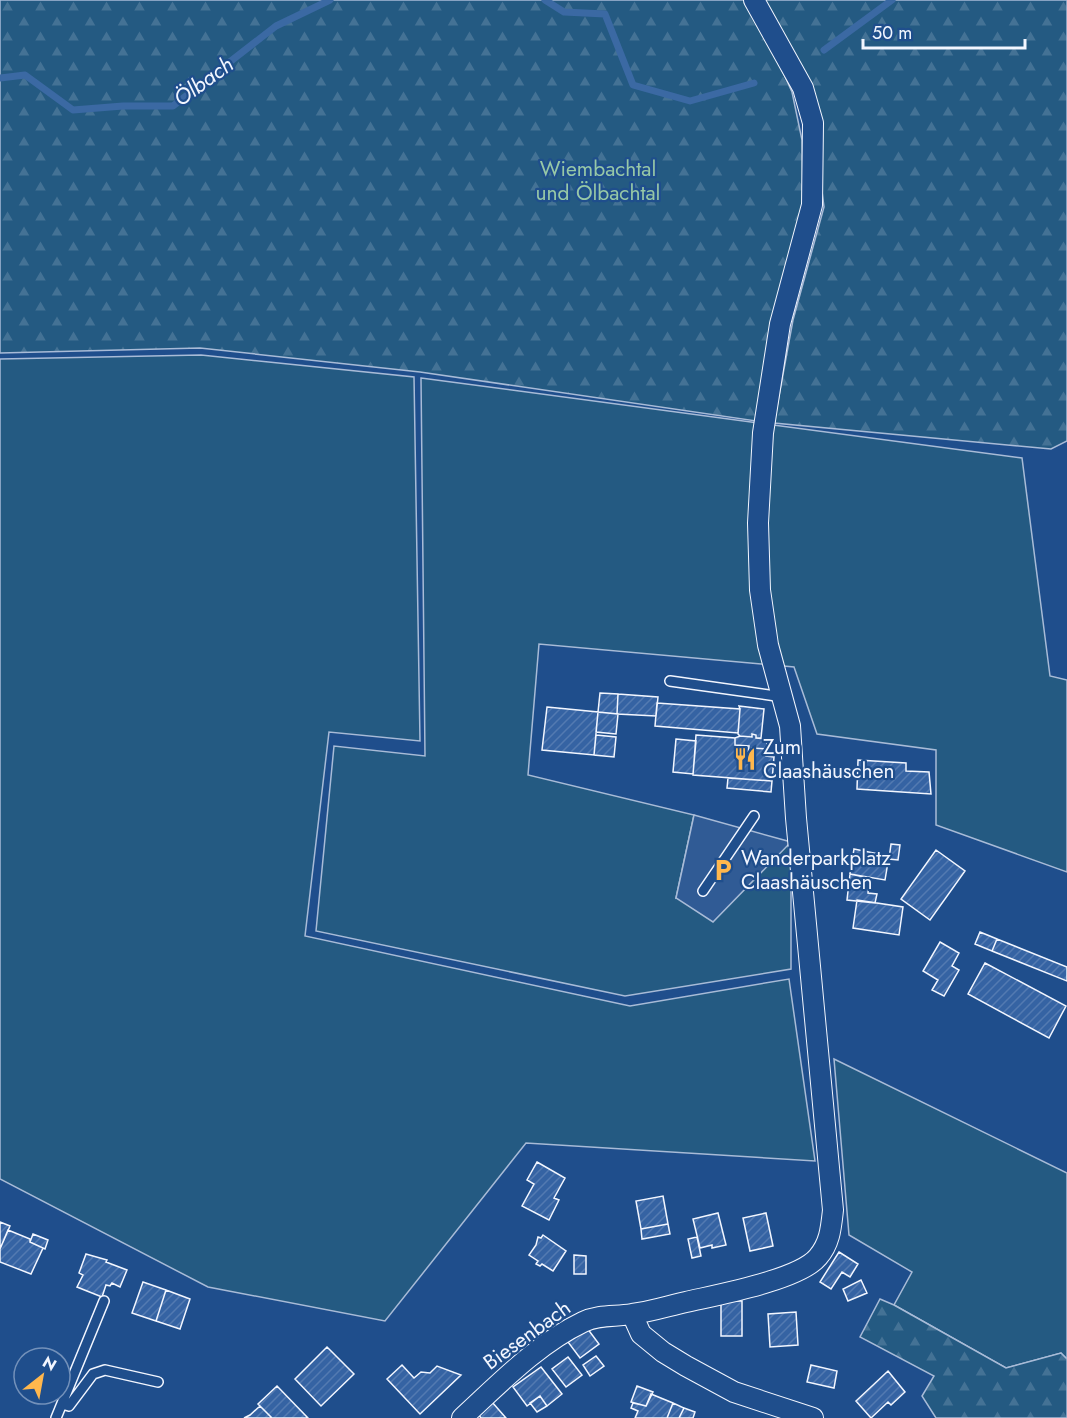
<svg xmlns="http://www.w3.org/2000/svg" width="1067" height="1418" viewBox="0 0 1067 1418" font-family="Jost,sans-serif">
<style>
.green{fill:#245a82;stroke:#a8bbd7;stroke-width:1.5}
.forest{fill:url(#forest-firs);stroke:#a8bbd7;stroke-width:1.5}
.parking{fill:#305b95;stroke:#a8bbd7;stroke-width:1.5}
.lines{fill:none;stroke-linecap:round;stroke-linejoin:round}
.stream{stroke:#3b69a3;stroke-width:7}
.building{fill:url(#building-hatch);stroke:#f2f6ff;stroke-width:1.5}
.service-casing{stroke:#f2f6ff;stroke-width:12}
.minor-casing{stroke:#f2f6ff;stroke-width:22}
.service{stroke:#1f4e8c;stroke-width:9}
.minor{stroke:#1f4e8c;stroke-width:20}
.labels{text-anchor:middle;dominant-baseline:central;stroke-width:4.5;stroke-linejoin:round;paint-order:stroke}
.park-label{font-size:21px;fill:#97c8a6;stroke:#1f4e8c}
.poi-label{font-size:21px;fill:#f2f6ff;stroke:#1f4e8c;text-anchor:start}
.street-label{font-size:21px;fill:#f2f6ff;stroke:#1f4e8c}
.water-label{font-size:22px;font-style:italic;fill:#f2f6ff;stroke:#1f4e8c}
</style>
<defs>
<pattern id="forest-firs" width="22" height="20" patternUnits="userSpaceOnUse" patternTransform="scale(1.5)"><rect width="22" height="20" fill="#245a82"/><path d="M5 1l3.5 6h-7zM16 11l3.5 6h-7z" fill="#447295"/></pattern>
<pattern id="building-hatch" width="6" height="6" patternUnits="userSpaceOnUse" patternTransform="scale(1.5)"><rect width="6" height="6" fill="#3563a3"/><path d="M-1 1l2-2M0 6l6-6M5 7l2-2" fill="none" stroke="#537ab1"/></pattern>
</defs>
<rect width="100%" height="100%" fill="#1f4e8c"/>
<path class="green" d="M 201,355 L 414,377 L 420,741 L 329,732 L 305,936 L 630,1006 L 789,979 L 815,1161 L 526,1143 L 385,1321 L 208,1287 L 0,1179 L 0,359 Z
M 421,378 L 1022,458 L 1050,676 L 1067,680 L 1067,872 L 936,825 L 936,750 L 817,734 L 794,667 L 539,644 L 528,775 L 694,815 L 676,898 L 791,842 L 791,969 L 625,996 L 316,931 L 334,746 L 425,756 Z
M 834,1059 L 1067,1173 L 1067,1359 L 1061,1353 L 1006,1368 L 894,1305 L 912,1272 L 849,1235 Z"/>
<path class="forest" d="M 0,0 L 750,0 L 792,92 L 802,140 L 803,207 L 756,421 L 420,372 L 200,348 L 0,353 Z
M 756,0 L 1067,0 L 1067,441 L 1051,449 L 774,423 L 793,320 L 824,207 L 809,89 Z
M 880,1299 L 894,1305 L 1006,1368 L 1061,1353 L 1067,1359 L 1067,1418 L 936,1418 L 922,1396 L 934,1376 L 860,1337 Z"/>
<path class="parking" d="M 694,815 L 791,842 L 713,922 L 676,898 Z"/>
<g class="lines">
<path class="stream" d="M 545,0 L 564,12 L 605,14 L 633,85 L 690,101 L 754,83
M 824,50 L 892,0
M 0,78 L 25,75 L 73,110 L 123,106 L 173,106 L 276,26 L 330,0"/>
</g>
<path class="building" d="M 600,693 L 618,694 L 617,714 L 598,712 Z
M 618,694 L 658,697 L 656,716 L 617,714 Z
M 657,703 L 740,709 L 738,733 L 655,726 Z
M 739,706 L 764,709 L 761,738 L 756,738 L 756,735 L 752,734 L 752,737 L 740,736 L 738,734 L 740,709 Z
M 547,707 L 598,712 L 594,755 L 542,750 Z
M 598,712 L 618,714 L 616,734 L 596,732 Z
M 752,734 L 756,735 L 756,738 L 767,739 L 767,749 L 752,748 L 751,754 L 748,754 L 749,746 L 735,745 L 735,738 L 740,736 L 752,737 Z
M 596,735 L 616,737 L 614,757 L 594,755 Z
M 696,735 L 735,738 L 735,745 L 749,746 L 748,754 L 751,754 L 752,748 L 767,749 L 766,756 L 774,757 L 772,781 L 693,775 Z
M 676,739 L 696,741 L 693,774 L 673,772 Z
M 858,760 L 906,763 L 906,771 L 929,772 L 931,794 L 857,789 Z
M 728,778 L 772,781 L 771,792 L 727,788 Z
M 891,844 L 900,845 L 898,860 L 889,859 Z
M 854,849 L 889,856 L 885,880 L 850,874 Z
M 936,850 L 965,871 L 930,920 L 901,899 Z
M 850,874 L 869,878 L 868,893 L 877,894 L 875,903 L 847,900 Z
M 857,900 L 903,907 L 899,935 L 853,928 Z
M 980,932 L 997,939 L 992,951 L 975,944 Z
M 997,939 L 1067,967 L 1067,981 L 992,951 Z
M 940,942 L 959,953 L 952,966 L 959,970 L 944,996 L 932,990 L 938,980 L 923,971 Z
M 985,963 L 1066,1006 L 1049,1038 L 968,994 Z
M 537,1162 L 565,1178 L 554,1198 L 559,1200 L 549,1220 L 522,1206 L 534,1184 L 527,1180 Z
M 663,1196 L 668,1224 L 641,1229 L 636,1201 Z
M 718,1213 L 726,1245 L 712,1248 L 712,1245 L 700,1248 L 693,1219 Z
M 766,1213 L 773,1246 L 750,1251 L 743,1218 Z
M 0,1222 L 10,1226 L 0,1249 Z
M 668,1224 L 670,1234 L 642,1239 L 641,1229 Z
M 8,1230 L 30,1239 L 30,1242 L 43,1248 L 31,1274 L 0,1262 L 0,1249 Z
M 33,1234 L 48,1240 L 45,1249 L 30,1242 Z
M 543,1235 L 566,1251 L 553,1271 L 542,1264 L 540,1266 L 536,1264 L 538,1261 L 529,1255 L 536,1245 L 538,1237 L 541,1238 Z
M 697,1237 L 701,1256 L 692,1258 L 688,1239 Z
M 839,1252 L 858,1264 L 850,1277 L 842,1272 L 831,1289 L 820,1282 Z
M 86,1254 L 107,1260 L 106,1262 L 127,1270 L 120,1287 L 112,1283 L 110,1286 L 106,1285 L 102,1297 L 77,1287 L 83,1275 L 79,1273 Z
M 574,1255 L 586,1256 L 586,1274 L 574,1274 Z
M 861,1280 L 867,1293 L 848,1301 L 843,1289 Z
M 143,1282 L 166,1290 L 156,1321 L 132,1313 Z
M 166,1290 L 190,1299 L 180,1329 L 156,1321 Z
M 721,1301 L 742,1301 L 742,1336 L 721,1336 Z
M 796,1312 L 798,1345 L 770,1347 L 768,1314 Z
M 587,1328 L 599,1344 L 580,1358 L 568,1342 Z
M 327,1347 L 354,1374 L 321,1406 L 295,1379 Z
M 596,1356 L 604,1366 L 590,1376 L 583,1365 Z
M 568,1357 L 582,1375 L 566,1387 L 552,1369 Z
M 402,1365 L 414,1378 L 421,1372 L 430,1373 L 437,1366 L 461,1375 L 420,1414 L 387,1379 Z
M 811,1365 L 837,1371 L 834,1388 L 807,1382 Z
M 541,1367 L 562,1394 L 547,1406 L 540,1396 L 527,1406 L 513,1387 Z
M 888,1371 L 905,1392 L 891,1405 L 888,1402 L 871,1418 L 856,1401 Z
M 277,1386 L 308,1418 L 272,1418 L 258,1404 Z
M 637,1386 L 653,1392 L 646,1406 L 631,1402 Z
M 651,1394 L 673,1403 L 667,1418 L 635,1418 L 638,1411 L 631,1408 L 633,1403 L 646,1406 Z
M 540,1396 L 547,1406 L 537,1412 L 530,1403 Z
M 492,1402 L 506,1418 L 481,1418 L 478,1414 Z
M 673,1403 L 684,1408 L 679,1418 L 667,1418 Z
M 260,1406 L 272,1418 L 244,1418 L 250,1415 Z
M 684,1408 L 695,1412 L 693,1418 L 679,1418 Z"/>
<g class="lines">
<g class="service-casing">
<path id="service" d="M 670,681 L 783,697
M 703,891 L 754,816
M 62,1404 L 69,1406 L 93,1374 L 105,1370 L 158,1382
M 56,1418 L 104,1301"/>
</g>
<g class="minor-casing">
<path id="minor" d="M 632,1314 L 641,1334 L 663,1352 L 686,1366 L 734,1392 L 813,1418
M 462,1418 C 499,1384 537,1344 583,1322 C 600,1314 615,1317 632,1314 C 650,1312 668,1306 686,1302 C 716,1295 799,1280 818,1257 C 830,1243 831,1228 833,1210 L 796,818 L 790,726 L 768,645 L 760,590 L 758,523 L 763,433 L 780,324 L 812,205 L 813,123 L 803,88 L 754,0"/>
</g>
<use href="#service" class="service"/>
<use href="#minor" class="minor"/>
</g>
<defs>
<g id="restaurant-bare" transform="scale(1.8)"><path d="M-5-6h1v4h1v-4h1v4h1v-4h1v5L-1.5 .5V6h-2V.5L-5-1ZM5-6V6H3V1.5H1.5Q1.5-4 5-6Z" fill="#ffb74d" stroke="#1f4e8c" stroke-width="2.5" paint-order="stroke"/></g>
<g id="parking-bare" transform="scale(1.8)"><path d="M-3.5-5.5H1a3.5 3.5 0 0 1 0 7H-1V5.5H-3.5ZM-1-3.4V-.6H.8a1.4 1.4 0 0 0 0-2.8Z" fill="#ffb74d" stroke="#1f4e8c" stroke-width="2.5" paint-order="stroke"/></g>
</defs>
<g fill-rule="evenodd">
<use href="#restaurant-bare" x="745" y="759"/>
<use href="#parking-bare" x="723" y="870"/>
</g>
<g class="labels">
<g class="park-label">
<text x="598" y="169">Wiembachtal<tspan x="598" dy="24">und Ölbachtal</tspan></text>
</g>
<g class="poi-label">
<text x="763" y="747">Zum<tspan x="763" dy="24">Claashäuschen</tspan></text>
<text x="741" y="858">Wanderparkplatz<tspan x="741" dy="24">Claashäuschen</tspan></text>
</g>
<g class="street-label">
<text transform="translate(527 1335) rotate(-36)">Biesenbach</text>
</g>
<g class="water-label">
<text transform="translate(203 81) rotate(-36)">Ölbach</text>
</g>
</g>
<g transform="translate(42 1376) rotate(31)"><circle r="28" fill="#1f4e8c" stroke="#7391ba" stroke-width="1.5"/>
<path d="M0-4.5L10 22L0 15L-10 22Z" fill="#ffb74d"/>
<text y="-9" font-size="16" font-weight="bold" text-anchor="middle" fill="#f2f6ff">N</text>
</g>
<path d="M863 39v9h162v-9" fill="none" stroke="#f2f6ff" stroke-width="3"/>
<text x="872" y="39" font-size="18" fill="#f2f6ff" stroke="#1f4e8c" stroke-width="4.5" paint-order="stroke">50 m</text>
</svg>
